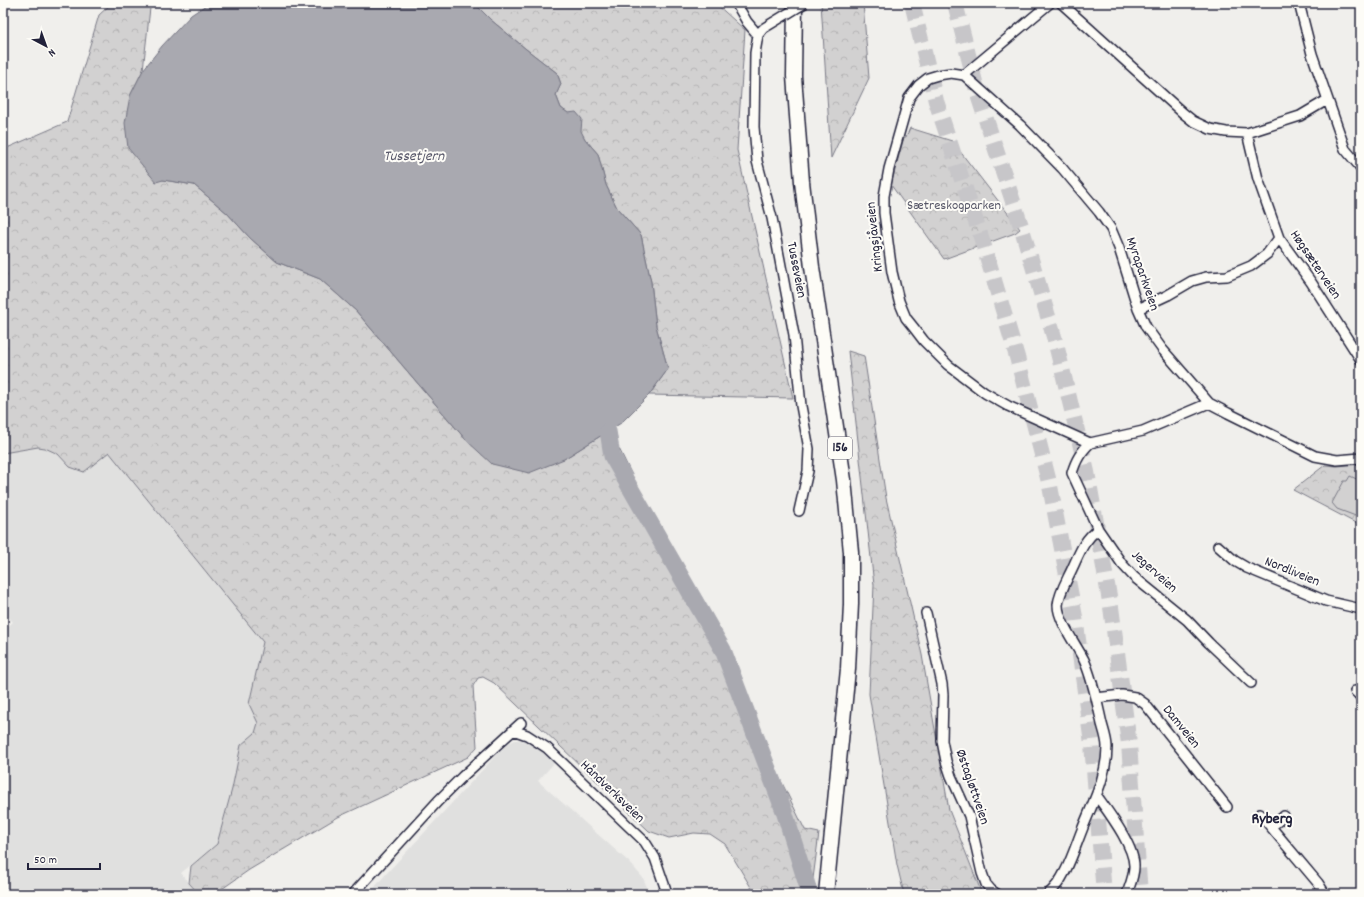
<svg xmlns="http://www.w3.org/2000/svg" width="1364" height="897" viewBox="0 0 1364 897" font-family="Dekko,sans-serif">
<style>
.built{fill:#e0e0df}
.forest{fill:url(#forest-crowns);stroke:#7a7a86}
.pitch{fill:#d2d1d1;stroke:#7a7a86}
.water{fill:#a9a9b0;stroke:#737381}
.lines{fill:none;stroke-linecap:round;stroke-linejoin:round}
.river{stroke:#a9a9b0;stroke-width:17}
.motorway-tunnel{stroke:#c7c6c9;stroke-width:16;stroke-dasharray:16 8;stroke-linecap:butt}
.minor-casing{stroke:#22223b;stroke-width:12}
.primary-casing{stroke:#22223b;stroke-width:17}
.minor{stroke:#fdfcf7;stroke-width:9}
.primary{stroke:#fdfcf7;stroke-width:14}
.minor-bridge-casing{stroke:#22223b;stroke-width:12;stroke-linecap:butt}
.minor-bridge{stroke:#fdfcf7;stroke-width:9}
.labels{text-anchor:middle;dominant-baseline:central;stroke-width:4;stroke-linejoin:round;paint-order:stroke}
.shield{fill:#fdfcf7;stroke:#646373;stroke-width:1}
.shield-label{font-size:13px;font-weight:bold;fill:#22223b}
.park-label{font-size:14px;fill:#575768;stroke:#fdfcf7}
.street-label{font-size:14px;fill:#22223b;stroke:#fdfcf7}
.water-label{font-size:15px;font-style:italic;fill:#58586a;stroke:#fdfcf7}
.quarter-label{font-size:16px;font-weight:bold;fill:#22223b;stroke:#fdfcf7}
</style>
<defs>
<pattern id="forest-crowns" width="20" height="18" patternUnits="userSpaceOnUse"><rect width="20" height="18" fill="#d2d1d1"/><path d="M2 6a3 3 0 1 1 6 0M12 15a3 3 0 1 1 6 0" fill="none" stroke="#b4b3b4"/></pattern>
</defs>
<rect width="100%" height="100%" fill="#f0efec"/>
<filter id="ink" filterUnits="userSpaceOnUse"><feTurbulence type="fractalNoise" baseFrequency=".025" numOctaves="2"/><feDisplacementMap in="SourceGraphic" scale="8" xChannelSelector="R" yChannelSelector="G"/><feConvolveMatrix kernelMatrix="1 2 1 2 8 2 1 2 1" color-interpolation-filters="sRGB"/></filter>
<g filter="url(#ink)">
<path class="built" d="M 38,447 L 45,448 L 58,454 L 70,467 L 109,452 L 263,642 L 249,704 L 258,723 L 255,733 L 241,745 L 232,789 L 217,844 L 181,873 L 198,894 L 3,894 L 3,631 L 13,622 L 3,611 L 3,453 Z
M 515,740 L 520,740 L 532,743 L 538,747 L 554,763 L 538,781 L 630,863 L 643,878 L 650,894 L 369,894 L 386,874 L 500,751 L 509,743 Z"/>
<path class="forest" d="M 112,3 L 149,3 L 150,8 L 143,70 L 130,96 L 147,170 L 151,176 L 163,180 L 194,185 L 227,213 L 250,238 L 277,262 L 320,279 L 356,311 L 466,440 L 564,459 L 610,430 L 805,830 L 819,833 L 811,894 L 755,894 L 725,844 L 710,834 L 694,833 L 669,838 L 649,831 L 494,683 L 483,677 L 478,678 L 473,686 L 477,747 L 468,757 L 338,817 L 249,870 L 219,891 L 212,894 L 199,894 L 189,883 L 191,866 L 217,844 L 232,789 L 241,745 L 255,733 L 258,723 L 249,704 L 263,642 L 109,452 L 84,472 L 70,467 L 58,454 L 45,448 L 38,447 L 3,453 L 3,145 L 7,148 L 67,122 L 99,15 Z
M 474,3 L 715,3 L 745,30 L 737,150 L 793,398 L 649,395 L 668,369 L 656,326 L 651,282 L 641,235 L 617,208 L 606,185 L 598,154 L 585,139 L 568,113 L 561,108 L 556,95 L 561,84 L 557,73 L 526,49 L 491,20 Z
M 821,3 L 863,3 L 869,78 L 831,158 Z
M 910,128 L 952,141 L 1020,229 L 1015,233 L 944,259 L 891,185 L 904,137 L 906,137 Z
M 848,351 L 864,356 L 886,498 L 922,655 L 949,810 L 982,894 L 904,894 L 897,865 L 869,694 L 874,585 Z
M 1361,464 L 1361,526 L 1293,490 L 1325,465 L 1337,466 Z"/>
<path class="pitch" d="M 1350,476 L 1361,481 L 1361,518 L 1337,509 L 1332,503 L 1344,481 L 1347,481 Z"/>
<path class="water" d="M 209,3 L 474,3 L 491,20 L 526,49 L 557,73 L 561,84 L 556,95 L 561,108 L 568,113 L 576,112 L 582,119 L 581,131 L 585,139 L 598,154 L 606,185 L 617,208 L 641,235 L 651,282 L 656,326 L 668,369 L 649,395 L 621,423 L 564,459 L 529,473 L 492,464 L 466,440 L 356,311 L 320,279 L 277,262 L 250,238 L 227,213 L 194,185 L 163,180 L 156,182 L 128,148 L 125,123 L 130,96 L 143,70 L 162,46 L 191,15 Z"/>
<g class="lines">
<path class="river" d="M 608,431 L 612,456 L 723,650 L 784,811 L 808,888"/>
<path class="motorway-tunnel" d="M 912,3 L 936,101 L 983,243 L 1017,357 L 1050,486 L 1075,617 L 1092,744 L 1104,894
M 955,3 L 979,98 L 1022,229 L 1055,340 L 1087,472 L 1111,607 L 1129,744 L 1140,894"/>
<g class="minor-casing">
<path id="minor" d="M 736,3 L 747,22 L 758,35 L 762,30
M 1050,3 L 964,75 L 951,73 L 938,75 L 928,78 L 919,85 L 909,98 L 889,169 L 884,196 L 884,213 L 892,272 L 899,301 L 906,318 L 914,328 L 924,341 L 948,365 L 985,393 L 1008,406 L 1090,443 L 1143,431 L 1209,403
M 1061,3 L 1183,113 L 1193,121 L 1210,129 L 1226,132 L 1247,133 L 1300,116 L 1327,100
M 1299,3 L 1312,54 L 1345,149 L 1361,168
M 758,35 L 755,53 L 754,127 L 757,161 L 772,218 L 794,335 L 801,406 L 809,449 L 808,471 L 799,511
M 964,75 L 1020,125 L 1062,168 L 1099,212 L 1111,229 L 1119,248 L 1138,309 L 1146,327 L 1162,349 L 1209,403 L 1228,413 L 1315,456 L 1337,460 L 1361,458
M 1247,133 L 1258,179 L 1279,238 L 1311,282 L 1361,360
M 1138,309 L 1168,295 L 1192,281 L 1206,277 L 1227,276 L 1251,266 L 1267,254 L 1279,238
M 1090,443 C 1080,453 1076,460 1072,473 L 1098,529 L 1122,564 L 1134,577 L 1187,620 L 1209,643 L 1251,683
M 1218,546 L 1235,561 L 1247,568 L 1326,601 L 1361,609
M 926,613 L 942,684 L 943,695 L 942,741 L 946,761 L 951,776 L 969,816 L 982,873 L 986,884 L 991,890 L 997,894
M 1355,691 L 1361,697
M 1096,698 L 1122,695 L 1135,697 L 1145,704 L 1227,807
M 513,730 L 527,735 L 547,748 L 645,842 L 655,858 L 666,890 L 668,894
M 1097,796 C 1109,813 1135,847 1134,867 C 1134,876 1130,885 1127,894
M 1260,814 L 1318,883 L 1325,894
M 1271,827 L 1284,816
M 353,894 L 438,801 L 463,776 L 521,723
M 1048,894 C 1065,881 1074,850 1082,830 C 1092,804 1107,777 1107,747 C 1107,740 1104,731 1102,724 C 1097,702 1093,680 1084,660 C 1077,646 1058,621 1058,605 C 1059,593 1067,580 1072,569 C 1080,552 1083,541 1098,529"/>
</g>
<g class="primary-casing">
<path id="primary" d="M 795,3 L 794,76 L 802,182 L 812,267 L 844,480 L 851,552 L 851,604 L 848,669 L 826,894"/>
</g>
<use href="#minor" class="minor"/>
<use href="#primary" class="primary"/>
<g class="minor-bridge-casing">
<path id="minor-bridge" d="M 764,28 L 805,3"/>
</g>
<use href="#minor-bridge" class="minor-bridge"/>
</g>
</g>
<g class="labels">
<rect class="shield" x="828" y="437" width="24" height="22" rx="3"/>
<g class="shield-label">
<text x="840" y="448">156</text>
</g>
<g class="park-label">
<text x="954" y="206">Sætreskogparken</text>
</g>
<g class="street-label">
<text transform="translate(875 237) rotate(-96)">Kringsjåveien</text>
<text transform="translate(1315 265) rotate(56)">Høgsæterveien</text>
<text transform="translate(796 270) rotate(79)">Tusseveien</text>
<text transform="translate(1142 274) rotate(71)">Myraparkveien</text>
<text transform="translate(1154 572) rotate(42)">Jegerveien</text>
<text transform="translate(1292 572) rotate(22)">Nordliveien</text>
<text transform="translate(1181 727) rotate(51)">Damveien</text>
<text transform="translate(972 787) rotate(71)">Østagløttveien</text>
<text transform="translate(612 792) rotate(44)">Håndverksveien</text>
</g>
<g class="water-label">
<text x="414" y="157">Tussetjern</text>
</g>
<g class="quarter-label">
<text x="1272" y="819">Ryberg</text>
</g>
</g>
<rect width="1364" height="897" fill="none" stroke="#fdfcf7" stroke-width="16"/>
<rect x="8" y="8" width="1348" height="881" fill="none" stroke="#22223b" stroke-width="1.5" filter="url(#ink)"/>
<g transform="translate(46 46) rotate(139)" stroke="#fdfcf7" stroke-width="3" paint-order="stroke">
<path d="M0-3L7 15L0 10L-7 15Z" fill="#22223b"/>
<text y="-6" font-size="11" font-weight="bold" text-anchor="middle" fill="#22223b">N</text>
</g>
<path d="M28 863v6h72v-6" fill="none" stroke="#22223b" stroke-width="2"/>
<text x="34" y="863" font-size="12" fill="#22223b" stroke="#fdfcf7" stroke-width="3" paint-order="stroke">50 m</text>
</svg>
